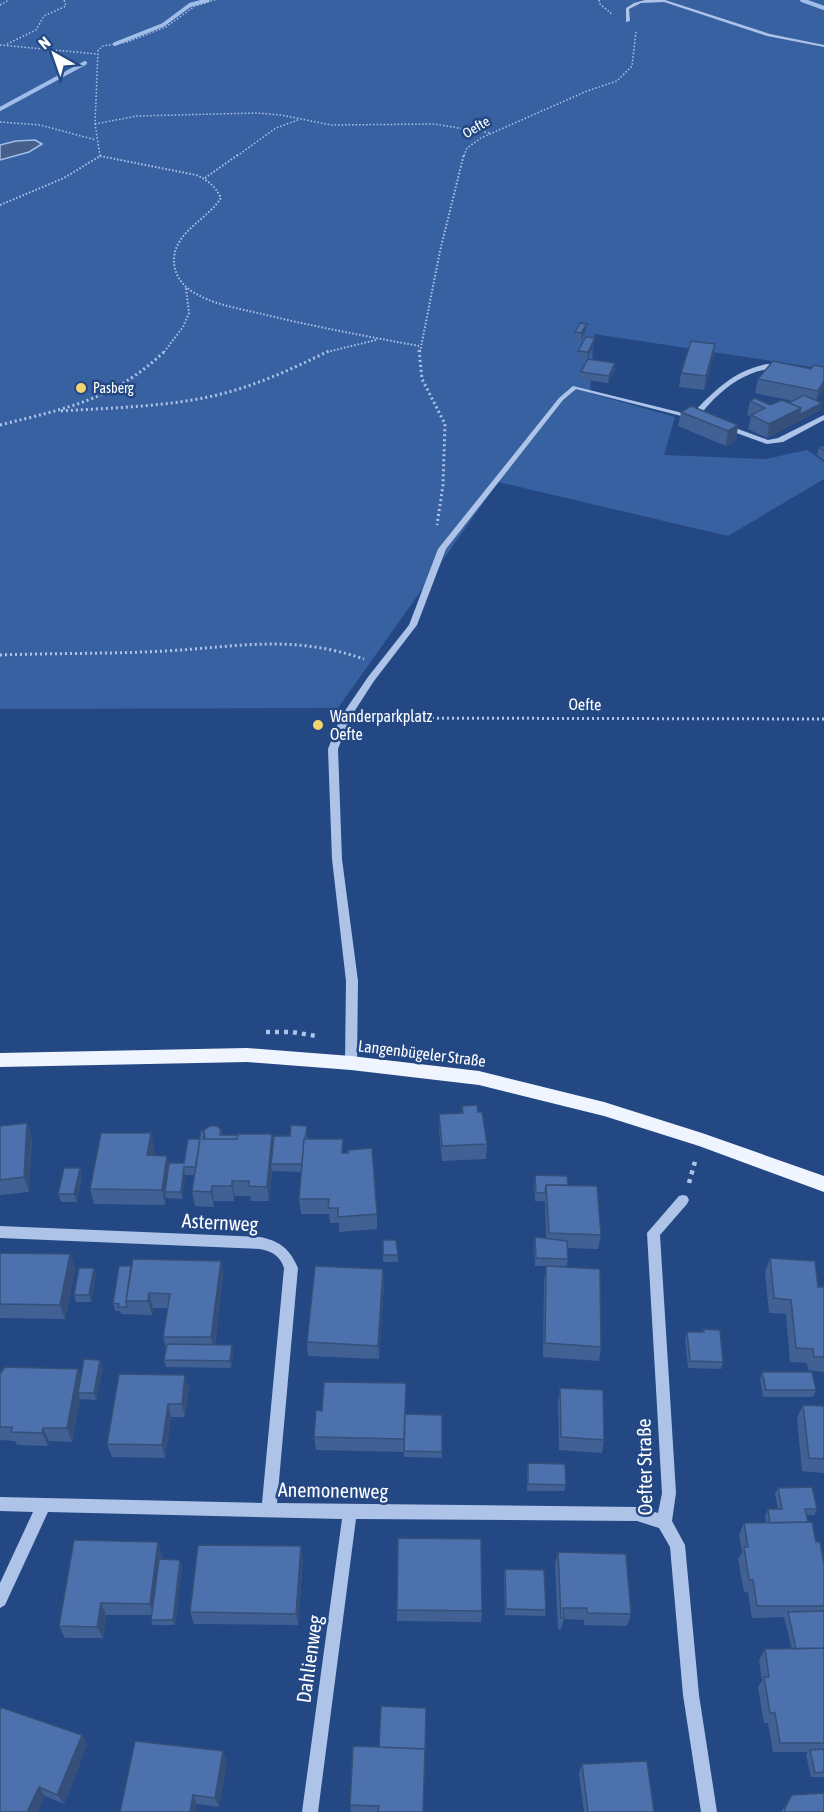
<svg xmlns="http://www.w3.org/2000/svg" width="824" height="1812" viewBox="0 0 824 1812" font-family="'Asap Condensed',sans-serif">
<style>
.green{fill:#3861a1}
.water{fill:#465f8b;stroke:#a1bee9;stroke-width:1.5}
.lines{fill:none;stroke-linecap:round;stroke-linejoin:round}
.stream{stroke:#a1bee9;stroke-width:4}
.path-far3{stroke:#adc4e8;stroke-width:1.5;stroke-dasharray:1.5 2;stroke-linecap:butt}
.path-far2{stroke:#adc4e8;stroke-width:2;stroke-dasharray:1.5 2;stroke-linecap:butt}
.path-far1{stroke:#adc4e8;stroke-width:3;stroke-dasharray:2 3;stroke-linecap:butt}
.path{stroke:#adc4e8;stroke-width:4.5;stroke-dasharray:4 5;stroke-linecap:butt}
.minor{fill:#adc4e8;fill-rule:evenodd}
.major{fill:#eff4fe;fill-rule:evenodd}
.wall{fill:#416194}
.shaded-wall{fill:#354f78}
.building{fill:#4c71ac;stroke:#354f78;stroke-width:1.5}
.poi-dot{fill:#f3d570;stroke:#244884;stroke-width:2}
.labels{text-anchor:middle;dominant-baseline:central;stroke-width:5;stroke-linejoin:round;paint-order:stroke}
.far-street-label{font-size:14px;fill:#fff;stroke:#244884}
.far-poi-label{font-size:14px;fill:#fff;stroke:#244884;text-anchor:start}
.street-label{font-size:16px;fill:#fff;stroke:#244884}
.poi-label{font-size:16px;fill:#fff;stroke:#244884;text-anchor:start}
.near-street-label{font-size:20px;fill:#fff;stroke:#244884}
</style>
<rect width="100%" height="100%" fill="#244884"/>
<path class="green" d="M 0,0 L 824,0 L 824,369 L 594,334 L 590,393 L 675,417 L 664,455 L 766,459 L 807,450 L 824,462 L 824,479 L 728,536 L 498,482 L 338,708 L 0,709 Z"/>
<path class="water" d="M 35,140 L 42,144 L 29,152 L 0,160 L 0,145 L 16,141 Z"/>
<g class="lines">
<path class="stream" d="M 802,0 L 824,8
M 115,44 L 163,25 L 190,5 L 208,0
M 0,109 L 85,63"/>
<path class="path-far3" d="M 599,0 L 600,4 L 612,14
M 0,5 L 9,0
M 7,44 L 36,30 L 44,16 L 66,6 L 64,0
M 0,45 L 97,54
M 0,122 L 40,125 L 96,140
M 95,124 L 137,116 L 257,113 L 281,115 L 331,125 L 434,124 L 490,133
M 100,156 L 95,124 L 98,50 L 103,46 L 127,42 L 166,27 L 195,6 L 215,0
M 237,156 L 276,128 L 298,120
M 464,156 L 467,148 L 481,138 L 587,91 L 617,81 L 632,66 L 636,32"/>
<path class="path-far2" d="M 100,156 L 196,175 C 208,180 215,186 221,198 C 208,219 176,231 174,258 C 173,272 181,285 193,292 C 212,304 236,308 258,313 C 311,326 365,336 419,346
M 205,178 L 239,154
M 0,205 L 64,178 L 100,156
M 164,352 L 183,327 L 189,313 L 186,288
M 327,352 L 376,340
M 420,352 L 440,251 L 464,154"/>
<path class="path-far1" d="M 419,350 L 422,379 L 445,424 L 443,485 L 437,525
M 61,411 C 121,407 184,407 242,388 C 273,378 302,364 331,350
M 0,425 C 67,408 114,400 166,350
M 0,655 C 55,653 110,654 165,651 C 238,647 292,634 364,659
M 367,718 L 824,719"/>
<path class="path" d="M 266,1032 L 292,1032 L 316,1036
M 689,1183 L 696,1158"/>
<path class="minor" d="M 645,0 L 665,0 L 770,34 L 824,45 L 824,47 L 767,36 L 664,2 L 641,3 L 629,9 L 630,21 L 626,22 L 626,8 L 634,3 Z
M 767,364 L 782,364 L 785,366 L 782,368 C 754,368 734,380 714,399 C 707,406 701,415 693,419 L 576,389 L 563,400 L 446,549 L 417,625 L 374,681 L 350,718 L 338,749 L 342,859 L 358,981 L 357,1063 L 355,1066 L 351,1068 L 347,1066 L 345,1063 L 346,981 L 332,859 L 328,749 L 340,718 L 368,677 L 409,625 L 438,549 L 559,398 L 573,386 L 691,415 C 715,390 733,371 767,364 Z
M 824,415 L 824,420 L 783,442 L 767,444 L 720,427 L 727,425 L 768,440 L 778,438 Z
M 683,1195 L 687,1196 L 689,1200 L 687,1204 L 660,1235 L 676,1493 L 672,1521 L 685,1545 L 699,1695 L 717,1812 L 701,1812 L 683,1695 L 670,1547 L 659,1528 L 637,1521 L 356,1519 L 318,1812 L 302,1812 L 342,1519 L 48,1512 L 5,1605 L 0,1608 L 0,1583 L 33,1512 L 0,1511 L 0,1497 L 262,1503 L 284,1268 C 280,1256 272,1251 260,1249 L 0,1238 L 0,1226 L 260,1237 C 280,1241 290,1249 298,1268 L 277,1503 L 637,1507 L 658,1513 L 662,1493 L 647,1233 L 679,1196 Z"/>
<path class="major" d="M 247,1048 L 351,1056 L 479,1071 L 604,1102 L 702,1133 L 824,1176 L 824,1192 L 699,1146 L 604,1116 L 479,1085 L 351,1070 L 247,1062 L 0,1067 L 0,1053 Z"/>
</g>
<path class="wall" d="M 587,324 L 586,331 L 581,340 L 574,339 L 575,332 Z
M 595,338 L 594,345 L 587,359 L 578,358 L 578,351 Z
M 715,344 L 713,358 L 704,390 L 679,387 L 681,373 Z
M 824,367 L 817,401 L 822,403 L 821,410 L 767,438 L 748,429 L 751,417 L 747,415 L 750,401 L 770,405 L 789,403 L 793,401 L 755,393 L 758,379 L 811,369 Z
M 615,370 L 608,383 L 580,379 L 581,372 Z
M 681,412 L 738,425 L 736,440 L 726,446 L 678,426 Z
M 824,446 L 824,460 L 817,455 L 819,447 Z
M 462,1106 L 478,1112 L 487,1144 L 486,1159 L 442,1161 L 439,1130 L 439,1114 L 462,1113 Z
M 27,1123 L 32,1139 L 29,1192 L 0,1195 L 0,1126 Z
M 221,1130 L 222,1135 L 272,1134 L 273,1142 L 290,1136 L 307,1133 L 307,1139 L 344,1153 L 377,1214 L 377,1229 L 339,1232 L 339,1223 L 330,1223 L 329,1214 L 301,1214 L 299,1199 L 301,1172 L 272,1171 L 269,1201 L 251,1201 L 250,1196 L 235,1196 L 234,1201 L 214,1201 L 214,1207 L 195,1206 L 192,1191 L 195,1175 L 185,1175 L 182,1199 L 166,1198 L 165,1205 L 94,1204 L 90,1189 L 151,1133 L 154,1148 L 153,1155 L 169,1163 L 184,1163 L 204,1132 Z
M 80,1168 L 82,1176 L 77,1202 L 61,1202 L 58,1194 Z
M 535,1175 L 568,1185 L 601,1235 L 598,1249 L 568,1248 L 568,1259 L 567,1266 L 535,1266 L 534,1245 L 535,1237 L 546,1239 L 545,1201 L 535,1201 L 534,1183 Z
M 0,1253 L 70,1254 L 75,1268 L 65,1319 L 0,1318 Z
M 383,1255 L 398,1255 L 398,1262 L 383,1262 Z
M 770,1258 L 818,1287 L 824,1287 L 824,1372 L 808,1370 L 807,1363 L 790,1362 L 786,1314 L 769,1313 L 765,1272 Z
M 221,1261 L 223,1275 L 215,1344 L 233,1352 L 231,1368 L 166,1367 L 164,1360 L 166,1348 L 163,1337 L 168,1308 L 153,1308 L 152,1315 L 121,1314 L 120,1311 L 115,1311 L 113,1303 L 131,1266 Z
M 546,1266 L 601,1347 L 599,1361 L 543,1357 L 544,1281 Z
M 94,1268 L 96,1275 L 91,1302 L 76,1302 L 74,1295 Z
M 383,1269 L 384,1283 L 379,1359 L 308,1356 L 307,1342 Z
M 703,1329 L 723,1362 L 721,1369 L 688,1368 L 685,1339 L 687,1332 L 702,1332 Z
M 103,1367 L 96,1400 L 80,1399 L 72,1442 L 49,1441 L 48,1446 L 17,1445 L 15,1441 L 0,1440 L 0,1374 L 78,1369 L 81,1376 Z
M 762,1372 L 816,1390 L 813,1397 L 763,1397 L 760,1379 Z
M 185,1375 L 189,1389 L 185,1417 L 171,1417 L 165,1458 L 112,1457 L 107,1444 Z
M 560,1388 L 604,1440 L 602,1453 L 559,1450 L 558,1401 Z
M 803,1405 L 824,1406 L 824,1473 L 802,1471 L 797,1418 Z
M 442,1415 L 442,1458 L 404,1457 L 404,1452 L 316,1450 L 314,1437 Z
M 528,1463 L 566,1485 L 564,1491 L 527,1491 L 527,1470 Z
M 778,1488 L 817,1509 L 814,1515 L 806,1515 L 808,1522 L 824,1564 L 824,1777 L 811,1777 L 806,1755 L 808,1752 L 773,1752 L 768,1723 L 764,1723 L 758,1687 L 762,1681 L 759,1660 L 765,1649 L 792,1649 L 784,1617 L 752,1618 L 748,1592 L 744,1592 L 738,1559 L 742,1552 L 739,1535 L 744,1523 L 766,1523 L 765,1516 L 768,1509 L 778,1509 L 775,1494 Z
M 558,1552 L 631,1614 L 627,1626 L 584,1625 L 584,1620 L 564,1619 L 561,1629 L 558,1629 L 555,1564 Z
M 162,1554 L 162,1559 L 182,1566 L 175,1625 L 153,1625 L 151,1620 L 152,1615 L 106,1615 L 103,1638 L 65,1638 L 59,1626 Z
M 303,1558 L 298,1625 L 194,1624 L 190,1612 Z
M 505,1569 L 546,1610 L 545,1616 L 505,1615 L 504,1575 Z
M 397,1610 L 482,1611 L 481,1622 L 397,1621 Z
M 82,1735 L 87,1745 L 64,1804 L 45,1796 L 0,1812 Z
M 353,1746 L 423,1812 L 351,1812 L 350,1805 Z
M 227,1761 L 219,1807 L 197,1804 L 120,1812 Z
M 582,1764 L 654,1812 L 584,1812 L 579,1774 Z
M 792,1795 L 824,1812 L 781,1812 Z"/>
<path class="shaded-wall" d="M 587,324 L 586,331 L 581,340 L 581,333 Z
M 595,338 L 594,345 L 587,359 L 588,352 Z
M 715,344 L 713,358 L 704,390 L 706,376 Z
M 615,363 L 615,370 L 608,383 L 609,376 Z
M 824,381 L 824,390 L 815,405 L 818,391 Z
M 822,403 L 821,410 L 798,422 L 799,415 Z
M 801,408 L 798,422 L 767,438 L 769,424 Z
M 738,425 L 736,440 L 726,446 L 728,431 Z
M 27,1123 L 32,1139 L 29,1192 L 24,1177 Z
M 151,1133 L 154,1148 L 151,1170 L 147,1155 Z
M 272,1134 L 274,1150 L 271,1164 L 272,1171 L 269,1201 L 267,1187 Z
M 167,1156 L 171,1171 L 165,1192 L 166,1198 L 165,1205 L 162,1190 Z
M 184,1167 L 185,1175 L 182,1199 L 181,1192 Z
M 80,1168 L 82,1176 L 77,1202 L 74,1194 Z
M 232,1181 L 235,1196 L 234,1201 L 232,1186 Z
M 212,1186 L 214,1201 L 214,1207 L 211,1192 Z
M 70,1254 L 75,1268 L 65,1319 L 60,1305 Z
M 221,1261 L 223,1275 L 214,1351 L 211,1337 Z
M 94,1268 L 96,1275 L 91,1302 L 89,1295 Z
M 383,1269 L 384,1283 L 379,1359 L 378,1346 Z
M 149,1293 L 153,1308 L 152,1315 L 148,1301 Z
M 232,1345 L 233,1352 L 231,1368 L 230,1361 Z
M 100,1360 L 103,1367 L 96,1400 L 94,1393 Z
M 78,1369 L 83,1382 L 78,1393 L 80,1399 L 72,1442 L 67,1428 Z
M 185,1375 L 189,1389 L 185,1417 L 182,1404 Z
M 168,1404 L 171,1417 L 165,1458 L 162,1445 Z
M 43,1428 L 49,1441 L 48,1446 L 42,1433 Z
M 158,1542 L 162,1554 L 154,1615 L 150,1604 Z
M 301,1546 L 303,1558 L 298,1625 L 296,1614 Z
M 180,1560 L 182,1566 L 175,1625 L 173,1620 Z
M 101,1603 L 106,1615 L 103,1638 L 97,1627 Z
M 82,1735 L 87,1745 L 64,1804 L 57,1795 Z
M 223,1751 L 227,1761 L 219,1807 L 215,1798 Z
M 39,1787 L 45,1796 L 38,1812 L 27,1812 Z
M 193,1795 L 197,1804 L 196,1812 L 190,1812 Z"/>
<path class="building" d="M 580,323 L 587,324 L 581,333 L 575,332 Z
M 586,337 L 595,338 L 588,352 L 578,351 Z
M 691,341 L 715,344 L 706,376 L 681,373 Z
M 588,359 L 615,363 L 609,376 L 581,372 Z
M 773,361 L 811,369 L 814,365 L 824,367 L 824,381 L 818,391 L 758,379 Z
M 804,395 L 822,403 L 799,415 L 801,408 L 789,403 Z
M 755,398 L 770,405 L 782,400 L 801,408 L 769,424 L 751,415 L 765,408 L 750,401 Z
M 691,406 L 738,425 L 728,431 L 681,412 Z
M 824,446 L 824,451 L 819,447 Z
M 477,1105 L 478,1112 L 482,1112 L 487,1144 L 442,1146 L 439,1114 L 463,1113 L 462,1106 Z
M 27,1123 L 24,1177 L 0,1180 L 0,1126 Z
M 291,1125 L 307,1126 L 305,1139 L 304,1139 L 302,1164 L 271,1164 L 274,1136 L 290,1136 Z
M 210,1126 L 217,1126 L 221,1130 L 220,1135 L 238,1135 L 237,1139 L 205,1139 L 204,1130 Z
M 201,1131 L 204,1132 L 203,1139 L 237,1139 L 238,1134 L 272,1134 L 267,1187 L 249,1186 L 249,1181 L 232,1181 L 232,1186 L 212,1186 L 211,1192 L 192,1191 Z
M 101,1133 L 151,1133 L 147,1155 L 167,1156 L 162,1190 L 90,1189 Z
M 188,1139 L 200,1139 L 196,1167 L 184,1167 L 181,1192 L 165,1192 L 169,1163 L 184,1163 Z
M 304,1139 L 343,1139 L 342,1153 L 348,1153 L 348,1150 L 372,1148 L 377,1214 L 338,1217 L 338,1208 L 328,1208 L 329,1199 L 299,1199 Z
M 64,1168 L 80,1168 L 74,1194 L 58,1194 Z
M 535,1175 L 567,1176 L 568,1185 L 546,1185 L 545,1193 L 536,1193 Z
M 546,1185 L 597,1186 L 601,1235 L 549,1233 Z
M 535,1237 L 567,1241 L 568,1259 L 536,1258 Z
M 383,1240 L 396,1240 L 398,1255 L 383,1255 Z
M 0,1253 L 70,1254 L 60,1305 L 0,1304 Z
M 770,1258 L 815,1261 L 818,1287 L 824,1287 L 824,1357 L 814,1357 L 813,1349 L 796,1348 L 791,1300 L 774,1298 Z
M 133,1259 L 221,1261 L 211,1337 L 163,1337 L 170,1294 L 149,1293 L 148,1301 L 126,1301 Z
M 119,1266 L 131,1266 L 126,1301 L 127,1307 L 118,1307 L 119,1304 L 113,1303 Z
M 315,1266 L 383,1269 L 378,1346 L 307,1342 Z
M 546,1266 L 600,1269 L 601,1347 L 545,1343 Z
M 79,1268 L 94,1268 L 89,1295 L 74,1295 Z
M 703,1329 L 720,1330 L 723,1362 L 690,1361 L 687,1332 L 704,1332 Z
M 167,1344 L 232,1345 L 230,1361 L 164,1360 Z
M 84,1359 L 100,1360 L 94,1393 L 78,1393 Z
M 5,1367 L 78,1369 L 67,1428 L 43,1428 L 42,1433 L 11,1432 L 12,1427 L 0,1427 L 0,1374 Z
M 762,1372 L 812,1372 L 816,1390 L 766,1390 Z
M 119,1374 L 185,1375 L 182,1404 L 168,1404 L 162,1445 L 107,1444 Z
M 324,1382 L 406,1383 L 404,1439 L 314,1437 L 316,1410 L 322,1411 Z
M 560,1388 L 603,1390 L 604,1440 L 561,1437 Z
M 803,1405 L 824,1406 L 824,1459 L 809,1458 Z
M 405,1414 L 442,1415 L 442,1452 L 404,1451 Z
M 528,1463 L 565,1464 L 566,1485 L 528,1484 Z
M 812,1487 L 817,1509 L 805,1509 L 808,1522 L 770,1523 L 768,1509 L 782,1509 L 778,1488 Z
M 812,1522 L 816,1542 L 820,1542 L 824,1564 L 824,1606 L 757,1606 L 753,1580 L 749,1580 L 744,1547 L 748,1547 L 744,1523 Z
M 398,1538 L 481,1539 L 482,1611 L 397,1610 Z
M 74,1540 L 158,1542 L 150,1604 L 101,1603 L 97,1627 L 59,1626 Z
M 198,1545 L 301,1546 L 296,1614 L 190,1612 Z
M 558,1552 L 626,1554 L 631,1614 L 587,1613 L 587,1608 L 563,1608 L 564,1618 L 561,1618 Z
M 159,1559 L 180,1560 L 173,1620 L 151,1620 Z
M 505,1569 L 544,1570 L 546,1610 L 506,1609 Z
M 824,1611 L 824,1648 L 796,1649 L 788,1612 Z
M 824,1648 L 824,1743 L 780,1743 L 775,1713 L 770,1713 L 764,1677 L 769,1677 L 765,1649 Z
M 381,1706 L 426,1708 L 425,1754 L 425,1749 L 379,1747 Z
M 0,1707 L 82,1735 L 57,1795 L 39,1787 L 27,1812 L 0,1812 Z
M 135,1741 L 223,1751 L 215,1798 L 193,1795 L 190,1812 L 120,1812 Z
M 353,1746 L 425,1749 L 423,1812 L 378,1812 L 379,1806 L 350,1805 Z
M 824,1749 L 824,1772 L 815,1773 L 810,1750 Z
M 647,1761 L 654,1812 L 588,1812 L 582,1764 Z
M 824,1793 L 824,1812 L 785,1812 L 785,1808 L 792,1795 Z"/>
<g class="poi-dot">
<circle cx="81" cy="388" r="6"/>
<circle cx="318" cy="725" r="6"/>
</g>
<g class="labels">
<g class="far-street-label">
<text transform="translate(476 127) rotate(-31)">Oefte</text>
</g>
<g class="far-poi-label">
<text x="93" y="388">Pasberg</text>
</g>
<g class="street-label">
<text transform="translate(585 704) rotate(1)">Oefte</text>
<text transform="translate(422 1053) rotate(7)">Langenbügeler Straße</text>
</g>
<g class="poi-label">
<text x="330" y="716">Wanderparkplatz<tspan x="330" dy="18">Oefte</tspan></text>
</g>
<g class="near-street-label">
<text transform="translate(220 1222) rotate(3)">Asternweg</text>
<text transform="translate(644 1467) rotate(-91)">Oefter Straße</text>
<text transform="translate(333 1490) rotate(1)">Anemonenweg</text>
<text transform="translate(309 1659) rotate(-82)">Dahlienweg</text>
</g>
</g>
<g transform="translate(54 54) rotate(320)" stroke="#244884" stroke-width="4.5" paint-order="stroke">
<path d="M0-4.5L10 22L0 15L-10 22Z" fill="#ffffff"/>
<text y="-9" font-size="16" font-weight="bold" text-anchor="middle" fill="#ffffff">N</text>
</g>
</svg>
